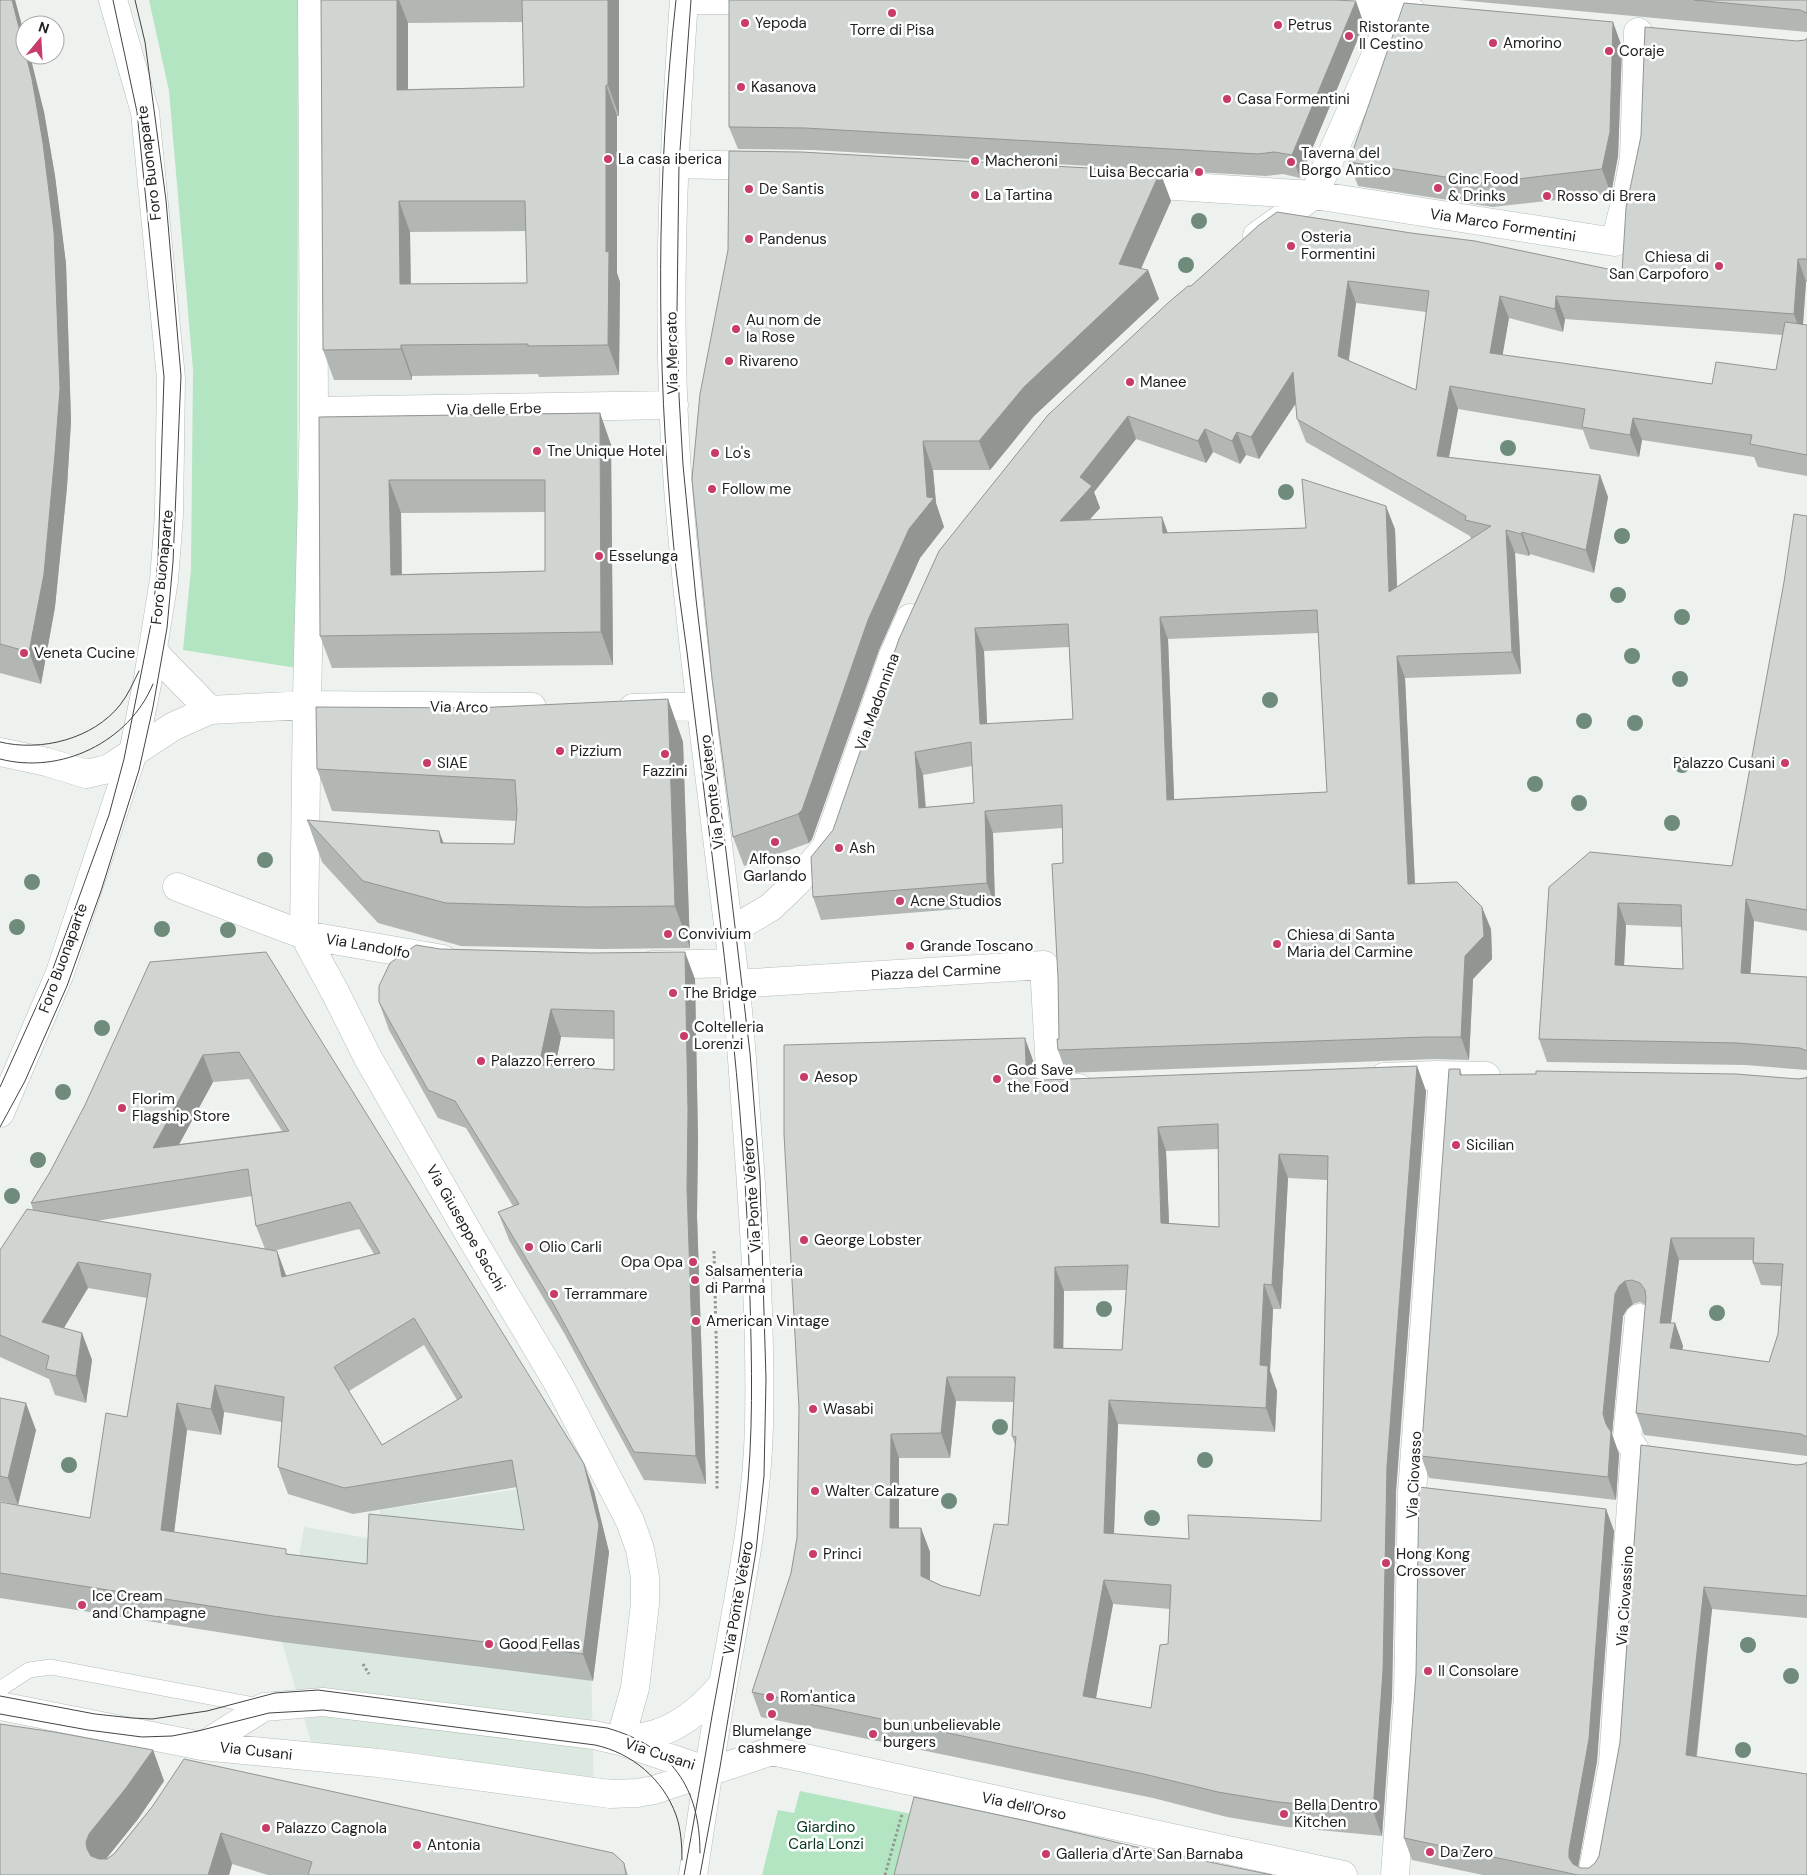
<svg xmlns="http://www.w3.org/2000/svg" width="1807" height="1875" viewBox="0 0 1807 1875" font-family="'DM Sans',sans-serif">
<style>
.built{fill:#dce9e0}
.green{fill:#b4e5c3}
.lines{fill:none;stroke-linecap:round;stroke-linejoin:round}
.lane-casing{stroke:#b7bcb9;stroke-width:16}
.street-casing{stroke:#b7bcb9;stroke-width:29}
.secondary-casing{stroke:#b7bcb9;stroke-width:29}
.path{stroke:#939794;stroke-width:3;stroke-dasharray:2.5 2.5;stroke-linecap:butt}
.lane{stroke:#fff;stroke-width:15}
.street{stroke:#fff;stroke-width:28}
.secondary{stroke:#fff;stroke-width:28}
.tram{stroke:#424543;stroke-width:1}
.tree{fill:#6e8b7b}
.wall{fill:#b3b7b4;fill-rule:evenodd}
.shaded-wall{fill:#929592}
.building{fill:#d0d5d1;stroke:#929592;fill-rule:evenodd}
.poi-dot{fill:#c93b69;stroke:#fff;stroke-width:2}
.labels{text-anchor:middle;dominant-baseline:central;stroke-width:5;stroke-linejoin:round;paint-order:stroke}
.poi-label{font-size:15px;fill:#202221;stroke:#fff;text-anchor:start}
.street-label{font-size:15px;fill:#202221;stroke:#fff}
.park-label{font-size:15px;fill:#06361d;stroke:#fff}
</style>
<rect width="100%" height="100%" fill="#edf2ee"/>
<path class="built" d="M 587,1479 L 594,1792 L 315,1756 L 282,1642 L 295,1581 L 304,1527 L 378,1540 L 380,1510 Z"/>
<path class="green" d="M 149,0 L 298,0 L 297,668 L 183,650 L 191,569 L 193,370 L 169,91 Z
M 800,1791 L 921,1816 L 906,1875 L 762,1875 L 778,1810 L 794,1813 Z"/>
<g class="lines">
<g class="lane-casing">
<path id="lane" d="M 0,1689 L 29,1670 L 51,1667 L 264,1707"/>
</g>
<g class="street-casing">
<path id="street" d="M 312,0 L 314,411 L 307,697 L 304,935 L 336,994 L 368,1058 L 472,1239 L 558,1383 L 630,1521 L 640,1549 L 645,1577 L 645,1604 L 635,1688 L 620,1741
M 684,0 C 672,170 665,340 680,511 C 694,668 716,825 735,981 C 741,1035 744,1088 748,1142 C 755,1236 761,1331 759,1426 C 757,1510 739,1595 724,1679 C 712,1744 703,1809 693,1875
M 684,0 L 841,0
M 1320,6 L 1412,12
M 673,164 L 765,166
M 1128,183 L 1314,195 L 1615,242 L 1627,195 L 1634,158 L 1638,32
M 1257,236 L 1314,195 L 1400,0
M 314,411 L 674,405
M 153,650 L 162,661 L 210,710
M 633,708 L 701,706
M 0,752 L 47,762 L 86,774 L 108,769 L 174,726 L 210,710 L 307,705 L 532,707
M 177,887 L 304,935 L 443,959
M 729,932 L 771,907 L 796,883 L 826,847 L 893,656 L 910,618
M 653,965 L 732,963
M 735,984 L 1044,965 L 1051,1089 L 1079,1088
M 1384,1077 L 1436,1075 L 1486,1076
M 0,1706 L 202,1746 L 378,1763 L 610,1794 L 637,1793 L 654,1790 L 772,1751 L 1343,1875
M 621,1741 C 630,1739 639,1738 648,1736 C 678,1729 704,1707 723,1684
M 202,1746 L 264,1707 L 323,1702 L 594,1735 L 620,1741 L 708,1771
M 1395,1875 L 1408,1696 L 1412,1492 L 1443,1076
M 1592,1875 L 1613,1763 L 1635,1450 L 1627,1438 L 1639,1318"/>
</g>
<g class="secondary-casing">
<path id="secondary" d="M 0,1113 L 60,973 L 133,753 L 147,684 L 164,580 L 169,515 L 171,378 L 145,112 L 113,0"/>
</g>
<path class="path" d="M 714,1251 L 717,1371 L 717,1491
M 363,1664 L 369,1674
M 885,1875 L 902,1814"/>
<use href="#lane" class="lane"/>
<use href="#street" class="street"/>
<use href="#secondary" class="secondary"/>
<path class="tram" d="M 676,0 C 656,179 656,360 673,539 C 676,577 682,614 687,652 C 711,856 742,1059 749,1264 C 751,1337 754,1410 748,1482 C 741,1561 726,1639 712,1716 C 703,1769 694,1822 684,1875
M 691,0 L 679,164 L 677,310 L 679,396 L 683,465 L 696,599 L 750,1053 L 760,1178 L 766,1379 L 764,1476 L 756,1551 L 720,1767 L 700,1875
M 0,742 C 41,752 93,739 120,705 C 128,695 133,683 139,671
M 0,759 C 61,775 129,742 153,684
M 0,1087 L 51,974 L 109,815 L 124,759 L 153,614 L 158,559 L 164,377 L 137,112 L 113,0
M 0,1127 L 25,1081 L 67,986 L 101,891 L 139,770 L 153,707 L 167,628 L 173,562 L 181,376 L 166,200 L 145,42 L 135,0
M 0,1696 L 95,1714 L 132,1718 L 152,1719 L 207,1711 L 275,1693 L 318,1690 L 607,1728 C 671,1746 700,1787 700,1853
M 0,1714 L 88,1730 L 142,1737 L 172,1736 L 198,1731 L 269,1713 L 323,1710 L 595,1745 C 632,1753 663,1779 676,1815 C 681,1829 682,1845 682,1860"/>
</g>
<g class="tree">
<circle cx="1199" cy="221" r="8"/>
<circle cx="1186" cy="265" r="8"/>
<circle cx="1508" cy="448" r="8"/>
<circle cx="1286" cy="492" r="8"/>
<circle cx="1622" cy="536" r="8"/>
<circle cx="1618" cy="595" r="8"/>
<circle cx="1682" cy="617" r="8"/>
<circle cx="1632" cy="656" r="8"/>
<circle cx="1680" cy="679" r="8"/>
<circle cx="1270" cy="700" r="8"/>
<circle cx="1584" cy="721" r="8"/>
<circle cx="1635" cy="723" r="8"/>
<circle cx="1682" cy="765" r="8"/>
<circle cx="1535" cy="784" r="8"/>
<circle cx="1579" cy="803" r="8"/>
<circle cx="1672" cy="823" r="8"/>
<circle cx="265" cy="860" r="8"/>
<circle cx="32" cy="882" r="8"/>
<circle cx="17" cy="927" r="8"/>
<circle cx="162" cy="929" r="8"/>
<circle cx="228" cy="930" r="8"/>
<circle cx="102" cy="1028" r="8"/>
<circle cx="63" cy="1092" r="8"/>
<circle cx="38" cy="1160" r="8"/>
<circle cx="12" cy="1196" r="8"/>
<circle cx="1104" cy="1309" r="8"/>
<circle cx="1717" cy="1313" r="8"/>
<circle cx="1000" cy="1427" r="8"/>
<circle cx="1205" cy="1460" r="8"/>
<circle cx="69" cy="1465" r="8"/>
<circle cx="949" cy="1501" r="8"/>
<circle cx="1152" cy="1518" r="8"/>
<circle cx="1748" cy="1645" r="8"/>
<circle cx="1791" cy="1676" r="8"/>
<circle cx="1743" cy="1750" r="8"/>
</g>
<path class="wall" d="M 0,0 L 15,0 L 25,37 L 25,55 L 44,112 L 55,176 L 66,264 L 71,421 L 67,487 L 55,607 L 41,684 L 0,673 Z
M 321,0 L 619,0 L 619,116 L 617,116 L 617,273 L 620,282 L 619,375 L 539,377 L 538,374 L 412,376 L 412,380 L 334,380 L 323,350 ZM 523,22 L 524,87 L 408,89 L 408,23 ZM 526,231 L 527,283 L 411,284 L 410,232 Z
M 1458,0 L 1807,0 L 1807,32 Z
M 1364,24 L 1300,178 L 1283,174 L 1266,176 L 813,150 L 738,149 L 729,127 Z
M 1807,38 L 1807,282 L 1806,282 L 1803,325 L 1807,325 L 1807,476 L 1758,467 L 1754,457 L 1642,440 L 1639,457 L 1590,449 L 1583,430 L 1458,409 L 1449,457 L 1600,475 L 1608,497 L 1594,573 L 1530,554 L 1529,556 L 1515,553 L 1521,674 L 1405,678 L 1415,884 L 1491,929 L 1492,959 L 1473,979 L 1469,1060 L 1435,1059 L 1066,1073 L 1058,1050 L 1059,1039 L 1063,863 L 1063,828 L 993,833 L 995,906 L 821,920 L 813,897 L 833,830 L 1191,286 L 1259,225 L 1622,272 L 1797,41 L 1805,40 ZM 1356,303 L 1426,312 L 1416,390 L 1349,361 ZM 1509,318 L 1563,332 L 1565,319 L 1782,335 L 1776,370 L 1712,384 L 1502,355 ZM 1296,403 L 1297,419 L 1306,442 L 1470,536 L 1471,539 L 1397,587 L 1395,529 L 1168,533 L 1162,517 L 1089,520 L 1100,508 L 1094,492 L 1136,439 L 1206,463 L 1213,452 L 1240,464 L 1246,455 L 1259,459 ZM 1318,633 L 1327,792 L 1174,799 L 1168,639 ZM 1069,647 L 1073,719 L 987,724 L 984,651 ZM 972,766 L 974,803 L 926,807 L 923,775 Z
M 1622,47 L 1618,156 L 1611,194 L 1493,207 L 1358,186 L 1349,162 Z
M 1160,172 L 1171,201 L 1141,269 L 1148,270 L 1159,299 L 1034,416 L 990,470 L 933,470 L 936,503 L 944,527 L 920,558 L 879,650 L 812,839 L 809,843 L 744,866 L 733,837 L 728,250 Z
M 600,413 L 611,445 L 613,665 L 332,668 L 320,636 L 319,417 ZM 545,512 L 545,571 L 402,574 L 401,513 Z
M 1807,516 L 1807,931 L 1754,921 L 1750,973 L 1807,977 L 1807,1070 L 1745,1065 L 1547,1062 L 1539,1039 L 1549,887 L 1732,866 ZM 1626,925 L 1682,927 L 1683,969 L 1624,965 Z
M 668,699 L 683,742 L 690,948 L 601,949 L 461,946 L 378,923 L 322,862 L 307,820 L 444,843 L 514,844 L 516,821 L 332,811 L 317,769 L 474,708 Z
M 440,949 L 695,979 L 698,1139 L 697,1216 L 706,1484 L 644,1480 L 564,1333 L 509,1240 L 498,1212 L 513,1206 L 466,1128 L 438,1118 L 389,1030 L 379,1002 ZM 561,1037 L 614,1039 L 614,1070 L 555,1066 Z
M 266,952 L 594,1491 L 609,1552 L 593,1681 L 282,1642 L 0,1598 L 0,1502 L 90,1518 L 127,1417 L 147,1298 L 88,1288 L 64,1328 L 82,1333 L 92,1360 L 86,1403 L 55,1395 L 49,1379 L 0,1357 L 0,1250 L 33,1210 L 31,1203 ZM 249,1079 L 282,1131 L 179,1144 L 213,1082 ZM 252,1196 L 256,1226 L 265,1249 L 96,1221 ZM 359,1229 L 374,1254 L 286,1276 L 277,1251 L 273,1251 ZM 424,1345 L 457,1400 L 382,1445 L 349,1391 ZM 224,1412 L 282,1422 L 278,1467 L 288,1494 L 353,1514 L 517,1487 L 524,1530 L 367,1564 L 289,1554 L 174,1532 L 187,1430 L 221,1435 Z
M 1034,1063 L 1035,1078 L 1043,1080 L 1417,1066 L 1426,1091 L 1396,1491 L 1392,1695 L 1382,1836 L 1287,1827 L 1227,1817 L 1153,1798 L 761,1717 L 752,1692 L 791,1573 L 797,1538 ZM 1218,1149 L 1219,1227 L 1169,1223 L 1166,1151 ZM 1288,1178 L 1327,1180 L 1321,1521 L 1189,1539 L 1114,1534 L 1118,1424 L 1275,1432 L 1277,1391 L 1270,1371 L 1273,1309 L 1281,1309 ZM 1126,1290 L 1122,1350 L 1063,1348 L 1064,1291 ZM 956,1401 L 1013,1402 L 1012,1436 L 1015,1445 L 1008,1525 L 980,1596 L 942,1586 L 930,1580 L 930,1552 L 921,1528 L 899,1528 L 899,1458 L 950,1458 ZM 1113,1604 L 1170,1609 L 1168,1644 L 1151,1708 L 1096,1698 Z
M 1460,1069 L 1462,1075 L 1798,1079 L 1805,1078 L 1807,1077 L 1807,1456 L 1644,1435 L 1636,1413 L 1646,1305 L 1640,1302 L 1633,1304 L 1627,1309 L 1623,1316 L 1612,1434 L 1619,1454 L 1616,1500 L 1429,1478 L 1421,1456 ZM 1679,1260 L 1753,1260 L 1753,1263 L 1761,1285 L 1781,1286 L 1778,1334 L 1769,1362 L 1682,1350 L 1683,1346 L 1675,1323 L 1671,1323 Z
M 0,1398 L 36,1430 L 18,1505 L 0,1501 Z
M 1641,1445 L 1797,1465 L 1804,1464 L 1807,1462 L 1807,1618 L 1712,1609 L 1697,1756 L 1807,1875 L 1483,1875 L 1412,1860 L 1404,1838 L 1606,1509 L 1614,1531 L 1597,1761 L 1578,1867 L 1581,1868 L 1589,1868 L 1595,1863 L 1599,1856 L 1620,1742 Z
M 153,1750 L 164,1781 L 138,1819 L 106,1859 L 114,1854 L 152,1807 L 624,1863 L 628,1875 L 268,1875 L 232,1864 L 229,1875 L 0,1875 Z"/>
<path class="shaded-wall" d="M 12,0 L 15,0 L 25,37 L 25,51 Z
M 397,0 L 399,0 L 408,23 L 408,120 L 397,90 Z
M 608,0 L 619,0 L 619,116 L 608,85 Z
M 1356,1 L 1364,24 L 1300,178 L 1292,155 Z
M 1613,22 L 1622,47 L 1618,156 L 1611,194 L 1602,169 Z
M 26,55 L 30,55 L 44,112 L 55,176 L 66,264 L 71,421 L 67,487 L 55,607 L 41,684 L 29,652 Z
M 606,85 L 617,116 L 617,273 L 620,282 L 619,375 L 608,345 L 606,252 Z
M 1160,172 L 1171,201 L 1134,284 L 1148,270 L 1159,299 L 1034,416 L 990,470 L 979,441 L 1119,264 Z
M 399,201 L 410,232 L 411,314 L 400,284 Z
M 1798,259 L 1806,282 L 1802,337 L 1794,314 Z
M 1348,281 L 1356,303 L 1346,379 L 1338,356 Z
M 1500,296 L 1509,318 L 1499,376 L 1490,353 Z
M 1556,296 L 1565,319 L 1563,332 L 1555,309 Z
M 401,345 L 412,376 L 412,380 L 401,349 Z
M 1293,372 L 1302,394 L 1259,459 L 1251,437 Z
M 1450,386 L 1458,409 L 1445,478 L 1437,456 Z
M 600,413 L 611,445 L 613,665 L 601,632 Z
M 1128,416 L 1136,439 L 1094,492 L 1100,508 L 1068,544 L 1060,521 L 1080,477 Z
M 1633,418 L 1642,440 L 1639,457 L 1630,435 Z
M 1205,429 L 1213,452 L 1206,463 L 1198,441 Z
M 1237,432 L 1246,455 L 1240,464 L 1232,441 Z
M 923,441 L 933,470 L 936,503 L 944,527 L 920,558 L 879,650 L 812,839 L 809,843 L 798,814 L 868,620 L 909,529 L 927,497 Z
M 1600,475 L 1608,497 L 1594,573 L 1586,550 Z
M 389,480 L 401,513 L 402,607 L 391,575 Z
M 1386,506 L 1395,529 L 1398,615 L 1389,592 Z
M 1162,517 L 1170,540 L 1163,533 Z
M 1506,530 L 1515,553 L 1521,674 L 1512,652 Z
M 1522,532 L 1530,554 L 1529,556 L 1521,534 Z
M 1160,617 L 1168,639 L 1175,822 L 1167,800 Z
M 975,628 L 984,651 L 988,747 L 980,724 Z
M 1397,656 L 1405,678 L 1416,907 L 1408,884 Z
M 668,699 L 683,742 L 690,948 L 675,906 Z
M 915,752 L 923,775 L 927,831 L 919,808 Z
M 985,811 L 993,833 L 995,906 L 987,883 Z
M 439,831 L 455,873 L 441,843 Z
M 1746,899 L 1754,921 L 1749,995 L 1741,973 Z
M 1618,903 L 1626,925 L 1623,987 L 1615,965 Z
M 1482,907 L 1491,929 L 1492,959 L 1473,979 L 1469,1060 L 1461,1037 L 1465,956 Z
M 685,952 L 695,979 L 698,1139 L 697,1216 L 706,1484 L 696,1456 L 687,1188 Z
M 551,1009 L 561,1037 L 550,1093 L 539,1065 Z
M 1025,1038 L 1034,1063 L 1035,1090 L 1026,1065 Z
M 203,1055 L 213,1082 L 163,1174 L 153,1148 Z
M 1417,1066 L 1426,1091 L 1396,1491 L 1392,1695 L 1382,1836 L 1373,1811 L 1387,1466 Z
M 1158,1127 L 1166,1151 L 1170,1247 L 1161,1223 Z
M 1279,1154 L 1288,1178 L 1281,1309 L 1272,1285 Z
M 1671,1238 L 1679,1260 L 1668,1345 L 1660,1323 Z
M 277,1251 L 287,1278 L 282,1277 Z
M 78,1262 L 88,1288 L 51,1349 L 42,1322 Z
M 1055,1267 L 1064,1291 L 1063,1372 L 1054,1348 Z
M 1625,1281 L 1633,1304 L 1627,1309 L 1623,1316 L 1612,1434 L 1619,1454 L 1616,1500 L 1608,1477 L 1606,1424 L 1603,1414 L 1615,1294 L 1619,1286 Z
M 1264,1284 L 1273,1309 L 1270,1371 L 1277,1391 L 1275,1432 L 1266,1408 L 1260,1365 Z
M 1675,1323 L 1683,1346 L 1678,1370 L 1670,1348 Z
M 82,1333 L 92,1360 L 86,1403 L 76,1376 Z
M 947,1377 L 956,1401 L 950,1458 L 941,1433 Z
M 215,1385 L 224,1412 L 221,1435 L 211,1409 Z
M 1109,1400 L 1118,1424 L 1113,1558 L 1104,1533 Z
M 26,1403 L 36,1430 L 18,1505 L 8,1478 Z
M 177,1403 L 187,1430 L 171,1557 L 161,1530 Z
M 891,1434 L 899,1458 L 899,1552 L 890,1528 Z
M 584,1464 L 594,1491 L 609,1552 L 593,1681 L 583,1654 Z
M 1606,1509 L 1614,1531 L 1597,1761 L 1577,1873 L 1569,1858 L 1569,1850 Z
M 921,1528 L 930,1552 L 930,1601 L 921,1576 Z
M 1104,1580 L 1113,1604 L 1092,1720 L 1083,1696 Z
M 1704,1587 L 1712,1609 L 1694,1777 L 1686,1755 Z
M 153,1750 L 164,1781 L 138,1819 L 101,1865 L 98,1873 L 87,1849 L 86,1842 L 89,1834 Z
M 221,1833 L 232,1864 L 229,1875 L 208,1875 Z"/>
<path class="building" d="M 0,0 L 12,0 L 25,51 L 25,55 L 26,55 L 32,79 L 43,143 L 54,232 L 60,389 L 55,454 L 44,574 L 29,652 L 0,644 Z
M 321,0 L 397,0 L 397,90 L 524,87 L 522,0 L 608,0 L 608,85 L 606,85 L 606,252 L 609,251 L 608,345 L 528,346 L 528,344 L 401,345 L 401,349 L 323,350 ZM 399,201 L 525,201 L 527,283 L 400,284 Z
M 729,0 L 1334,0 L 1356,1 L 1292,155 L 1274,152 L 1258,154 L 805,128 L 729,127 Z
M 1694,0 L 1807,0 L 1807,13 L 1800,10 Z
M 1404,3 L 1613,22 L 1610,132 L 1602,169 L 1484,183 L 1349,162 Z
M 1645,27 L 1797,41 L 1805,40 L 1807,38 L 1807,259 L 1798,259 L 1794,314 L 1556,296 L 1555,309 L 1500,296 L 1490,353 L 1712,384 L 1716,362 L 1776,370 L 1785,322 L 1807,325 L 1807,455 L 1750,444 L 1752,435 L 1633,418 L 1630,435 L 1582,427 L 1585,409 L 1450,386 L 1437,456 L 1600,475 L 1586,550 L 1522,532 L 1521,534 L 1506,530 L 1512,652 L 1397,656 L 1408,884 L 1457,882 L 1482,907 L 1484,936 L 1465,956 L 1461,1037 L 1427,1037 L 1058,1050 L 1057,1039 L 1059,1039 L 1058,978 L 1052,864 L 1063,863 L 1062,805 L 985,811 L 987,883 L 813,897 L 811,857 L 833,830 L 899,639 L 939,551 L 1048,415 L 1169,302 L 1188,286 L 1191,286 L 1259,225 L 1277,212 L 1411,233 L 1475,241 L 1622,272 L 1626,208 L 1641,136 ZM 1348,281 L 1429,291 L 1416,390 L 1338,356 ZM 1293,372 L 1297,419 L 1466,516 L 1465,520 L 1491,526 L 1389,592 L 1386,506 L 1302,479 L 1306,528 L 1163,533 L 1162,517 L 1060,521 L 1092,486 L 1080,477 L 1128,416 L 1198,441 L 1205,429 L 1232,441 L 1237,432 L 1251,437 ZM 1317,610 L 1327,792 L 1167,800 L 1160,617 ZM 1068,624 L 1073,719 L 980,724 L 975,628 ZM 971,742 L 974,803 L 919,808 L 915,752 Z
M 729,151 L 801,152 L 1160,172 L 1119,264 L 1148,270 L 1024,387 L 979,441 L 923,441 L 927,497 L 934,498 L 909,529 L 868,620 L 802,810 L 798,814 L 733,837 L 712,678 L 692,479 L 700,394 L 728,250 Z
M 600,413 L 601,632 L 320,636 L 319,417 ZM 389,480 L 545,480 L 545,571 L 391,575 Z
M 1794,514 L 1807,516 L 1807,910 L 1746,899 L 1741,973 L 1807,977 L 1807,1051 L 1800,1048 L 1737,1043 L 1539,1039 L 1549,887 L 1590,852 L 1732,866 L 1784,582 ZM 1618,903 L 1681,905 L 1683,969 L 1615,965 Z
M 668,699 L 675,906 L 586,907 L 446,903 L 363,881 L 307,820 L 439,831 L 441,843 L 514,844 L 517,811 L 515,780 L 317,769 L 316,707 L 474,708 Z
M 416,945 L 440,949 L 590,953 L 685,952 L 688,1111 L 687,1188 L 696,1456 L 634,1452 L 554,1305 L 498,1212 L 519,1204 L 455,1101 L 428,1090 L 379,1002 L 379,986 L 390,963 ZM 551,1009 L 614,1011 L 614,1070 L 539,1065 Z
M 266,952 L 584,1464 L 599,1525 L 583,1654 L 273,1616 L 0,1573 L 0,1502 L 90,1518 L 106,1413 L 127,1417 L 151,1274 L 78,1262 L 42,1322 L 82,1333 L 76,1376 L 46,1369 L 49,1356 L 0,1335 L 0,1250 L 27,1209 L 277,1251 L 282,1277 L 380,1253 L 350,1202 L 256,1226 L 248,1169 L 31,1203 L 50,1172 L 85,1105 L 150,962 ZM 239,1052 L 289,1131 L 153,1148 L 203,1055 ZM 414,1318 L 462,1397 L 382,1445 L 334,1367 ZM 215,1385 L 284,1397 L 278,1467 L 344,1488 L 512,1460 L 524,1530 L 369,1514 L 367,1564 L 286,1554 L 286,1549 L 161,1530 L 177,1403 L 211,1409 Z
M 1025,1038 L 1026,1065 L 1029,1072 L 1034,1078 L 1043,1080 L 1417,1066 L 1387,1466 L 1383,1671 L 1373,1811 L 1278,1802 L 1218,1792 L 1144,1774 L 752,1692 L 791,1573 L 797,1538 L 799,1408 L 784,1134 L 784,1045 ZM 1218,1124 L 1219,1227 L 1161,1223 L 1158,1127 ZM 1279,1154 L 1328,1156 L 1321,1521 L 1188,1515 L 1189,1539 L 1104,1533 L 1109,1400 L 1266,1408 L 1268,1366 L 1260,1365 L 1264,1284 L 1272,1285 ZM 1128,1265 L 1122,1350 L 1054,1348 L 1055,1267 ZM 947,1377 L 1015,1377 L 1012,1436 L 1016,1437 L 1008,1525 L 994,1524 L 980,1596 L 942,1586 L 921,1576 L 921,1528 L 890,1528 L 891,1434 L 941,1433 ZM 1104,1580 L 1171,1585 L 1168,1644 L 1160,1645 L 1151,1708 L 1083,1696 Z
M 1449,1069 L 1460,1069 L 1460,1075 L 1536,1074 L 1536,1071 L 1736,1074 L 1798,1079 L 1805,1078 L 1807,1077 L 1807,1437 L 1801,1434 L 1636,1413 L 1646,1297 L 1645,1290 L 1640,1283 L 1632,1280 L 1625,1281 L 1619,1286 L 1615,1294 L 1603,1414 L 1606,1424 L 1611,1432 L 1608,1477 L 1421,1456 ZM 1671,1238 L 1754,1238 L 1753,1263 L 1783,1264 L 1778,1334 L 1769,1362 L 1670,1348 L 1675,1323 L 1660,1323 Z
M 0,1398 L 26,1403 L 8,1478 L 0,1476 Z
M 1641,1445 L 1797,1465 L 1804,1464 L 1807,1462 L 1807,1596 L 1704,1587 L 1686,1755 L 1794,1772 L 1807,1774 L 1807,1875 L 1578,1875 L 1404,1838 L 1416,1674 L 1419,1487 L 1606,1509 L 1589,1739 L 1569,1850 L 1569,1858 L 1573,1864 L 1581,1868 L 1589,1868 L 1595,1863 L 1599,1856 L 1620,1742 Z
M 0,1724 L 54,1732 L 153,1750 L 126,1788 L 89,1834 L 86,1842 L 87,1849 L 91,1856 L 99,1859 L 107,1859 L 114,1854 L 152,1807 L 184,1759 L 613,1853 L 624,1863 L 626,1875 L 308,1875 L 312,1862 L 221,1833 L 208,1875 L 0,1875 Z
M 914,1797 L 1027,1821 L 1132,1846 L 1272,1875 L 894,1875 Z"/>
<g class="poi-dot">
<circle cx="892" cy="13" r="5"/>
<circle cx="745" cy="23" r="5"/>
<circle cx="1278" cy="25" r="5"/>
<circle cx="1349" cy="36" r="5"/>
<circle cx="1493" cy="43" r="5"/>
<circle cx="1609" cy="51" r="5"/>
<circle cx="741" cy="87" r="5"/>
<circle cx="1227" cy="99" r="5"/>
<circle cx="608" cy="159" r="5"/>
<circle cx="975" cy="161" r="5"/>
<circle cx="1291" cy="162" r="5"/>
<circle cx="1199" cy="172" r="5"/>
<circle cx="1438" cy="188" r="5"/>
<circle cx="749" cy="189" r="5"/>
<circle cx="975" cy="195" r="5"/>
<circle cx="1547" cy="196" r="5"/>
<circle cx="749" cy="239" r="5"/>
<circle cx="1291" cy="246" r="5"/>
<circle cx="1719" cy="266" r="5"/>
<circle cx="736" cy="329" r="5"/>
<circle cx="729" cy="361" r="5"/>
<circle cx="1130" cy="382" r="5"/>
<circle cx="537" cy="451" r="5"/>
<circle cx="715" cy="453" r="5"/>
<circle cx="712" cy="489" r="5"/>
<circle cx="599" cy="556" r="5"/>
<circle cx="24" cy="653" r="5"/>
<circle cx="560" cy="751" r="5"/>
<circle cx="665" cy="754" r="5"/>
<circle cx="427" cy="763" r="5"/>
<circle cx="1785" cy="763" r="5"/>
<circle cx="775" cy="842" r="5"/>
<circle cx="839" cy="848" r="5"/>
<circle cx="900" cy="901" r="5"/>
<circle cx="668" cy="934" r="5"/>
<circle cx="1277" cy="944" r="5"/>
<circle cx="910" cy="946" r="5"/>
<circle cx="673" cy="993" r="5"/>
<circle cx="684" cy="1036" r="5"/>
<circle cx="481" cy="1061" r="5"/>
<circle cx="804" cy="1077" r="5"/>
<circle cx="997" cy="1079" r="5"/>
<circle cx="122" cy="1108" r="5"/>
<circle cx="1456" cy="1145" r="5"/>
<circle cx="804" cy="1240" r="5"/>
<circle cx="529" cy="1247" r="5"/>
<circle cx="693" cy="1262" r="5"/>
<circle cx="695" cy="1280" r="5"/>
<circle cx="554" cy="1294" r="5"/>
<circle cx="696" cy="1321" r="5"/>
<circle cx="813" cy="1409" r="5"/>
<circle cx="815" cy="1491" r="5"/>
<circle cx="813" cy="1554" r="5"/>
<circle cx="1386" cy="1563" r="5"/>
<circle cx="82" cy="1605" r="5"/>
<circle cx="489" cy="1644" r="5"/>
<circle cx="1428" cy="1671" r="5"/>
<circle cx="770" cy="1697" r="5"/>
<circle cx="772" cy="1714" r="5"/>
<circle cx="873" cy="1734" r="5"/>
<circle cx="1284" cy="1814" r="5"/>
<circle cx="266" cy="1828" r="5"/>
<circle cx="417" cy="1845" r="5"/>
<circle cx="1430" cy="1852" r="5"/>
<circle cx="1046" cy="1854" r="5"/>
</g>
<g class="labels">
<g class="poi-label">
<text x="755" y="23">Yepoda</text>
<text x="1288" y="25">Petrus</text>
<text x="1359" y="27">Ristorante<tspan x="1359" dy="17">Il Cestino</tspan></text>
<text x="892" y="30" text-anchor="middle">Torre di Pisa</text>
<text x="1503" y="43">Amorino</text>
<text x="1619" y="51">Coraje</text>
<text x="751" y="87">Kasanova</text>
<text x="1237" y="99">Casa Formentini</text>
<text x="1301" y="153">Taverna del<tspan x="1301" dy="17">Borgo Antico</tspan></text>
<text x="618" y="159">La casa iberica</text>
<text x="985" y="161">Macheroni</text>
<text x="1189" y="172" text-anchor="end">Luisa Beccaria</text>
<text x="1448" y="179">Cinc Food<tspan x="1448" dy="17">&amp; Drinks</tspan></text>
<text x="759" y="189">De Santis</text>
<text x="985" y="195">La Tartina</text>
<text x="1557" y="196">Rosso di Brera</text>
<text x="1301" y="237">Osteria<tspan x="1301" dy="17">Formentini</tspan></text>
<text x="759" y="239">Pandenus</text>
<text x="1709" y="257" text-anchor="end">Chiesa di<tspan x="1709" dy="17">San Carpoforo</tspan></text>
<text x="746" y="320">Au nom de<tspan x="746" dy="17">la Rose</tspan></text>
<text x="739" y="361">Rivareno</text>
<text x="1140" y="382">Manee</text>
<text x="547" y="451">Tne Unique Hotel</text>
<text x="725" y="453">Lo's</text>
<text x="722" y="489">Follow me</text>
<text x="609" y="556">Esselunga</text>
<text x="34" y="653">Veneta Cucine</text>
<text x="570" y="751">Pizzium</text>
<text x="437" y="763">SIAE</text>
<text x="1775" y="763" text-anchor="end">Palazzo Cusani</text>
<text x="665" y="771" text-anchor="middle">Fazzini</text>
<text x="849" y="848">Ash</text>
<text x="775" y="859" text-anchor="middle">Alfonso<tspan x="775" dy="17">Garlando</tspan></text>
<text x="910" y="901">Acne Studios</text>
<text x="678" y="934">Convivium</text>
<text x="1287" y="935">Chiesa di Santa<tspan x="1287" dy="17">Maria del Carmine</tspan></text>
<text x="920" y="946">Grande Toscano</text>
<text x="683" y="993">The Bridge</text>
<text x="694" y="1027">Coltelleria<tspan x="694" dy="17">Lorenzi</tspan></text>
<text x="491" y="1061">Palazzo Ferrero</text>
<text x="1007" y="1070">God Save<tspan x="1007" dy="17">the Food</tspan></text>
<text x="814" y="1077">Aesop</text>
<text x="132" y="1099">Florim<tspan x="132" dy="17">Flagship Store</tspan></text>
<text x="1466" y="1145">Sicilian</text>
<text x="814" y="1240">George Lobster</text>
<text x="539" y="1247">Olio Carli</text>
<text x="683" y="1262" text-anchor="end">Opa Opa</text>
<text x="705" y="1271">Salsamenteria<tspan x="705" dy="17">di Parma</tspan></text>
<text x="564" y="1294">Terrammare</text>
<text x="706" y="1321">American Vintage</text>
<text x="823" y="1409">Wasabi</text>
<text x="825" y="1491">Walter Calzature</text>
<text x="823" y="1554">Princi</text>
<text x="1396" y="1554">Hong Kong<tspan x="1396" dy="17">Crossover</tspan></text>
<text x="92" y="1596">Ice Cream<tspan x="92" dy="17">and Champagne</tspan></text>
<text x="499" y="1644">Good Fellas</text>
<text x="1438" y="1671">Il Consolare</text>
<text x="780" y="1697">Rom'antica</text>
<text x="883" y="1725">bun unbelievable<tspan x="883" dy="17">burgers</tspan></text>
<text x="772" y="1731" text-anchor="middle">Blumelange<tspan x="772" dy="17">cashmere</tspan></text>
<text x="1294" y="1805">Bella Dentro<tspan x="1294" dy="17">Kitchen</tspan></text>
<text x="276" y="1828">Palazzo Cagnola</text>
<text x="427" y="1845">Antonia</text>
<text x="1440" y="1852">Da Zero</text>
<text x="1056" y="1854">Galleria d'Arte San Barnaba</text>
</g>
<g class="street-label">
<text transform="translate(149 163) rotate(-97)">Foro Buonaparte</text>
<text transform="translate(1503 225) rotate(9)">Via Marco Formentini</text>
<text transform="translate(672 353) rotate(-91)">Via Mercato</text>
<text transform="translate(494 409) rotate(-1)">Via delle Erbe</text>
<text transform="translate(162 567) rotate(-84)">Foro Buonaparte</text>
<text transform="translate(877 702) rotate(-70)">Via Madonnina</text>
<text transform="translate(459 707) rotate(1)">Via Arco</text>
<text transform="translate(712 792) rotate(-97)">Via Ponte Vetero</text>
<text transform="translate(368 946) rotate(10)">Via Landolfo</text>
<text transform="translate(63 958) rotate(-70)">Foro Buonaparte</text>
<text transform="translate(936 972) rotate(-3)">Piazza del Carmine</text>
<text transform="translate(752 1195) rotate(-94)">Via Ponte Vetero</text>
<text transform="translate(466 1228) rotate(60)">Via Giuseppe Sacchi</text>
<text transform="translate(1414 1475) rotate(-87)">Via Ciovasso</text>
<text transform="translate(1625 1596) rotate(-86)">Via Ciovassino</text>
<text transform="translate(738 1598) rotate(-80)">Via Ponte Vetero</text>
<text transform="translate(256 1751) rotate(6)">Via Cusani</text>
<text transform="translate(660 1754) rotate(18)">Via Cusani</text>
<text transform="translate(1024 1806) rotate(12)">Via dell'Orso</text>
</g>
<g class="park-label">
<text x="826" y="1827">Giardino<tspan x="826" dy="17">Carla Lonzi</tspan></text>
</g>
</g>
<g transform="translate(40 40) rotate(18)"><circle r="24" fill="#ffffff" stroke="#a6a7a6"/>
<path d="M0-4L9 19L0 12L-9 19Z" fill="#c93b69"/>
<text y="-8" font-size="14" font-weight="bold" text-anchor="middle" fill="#202221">N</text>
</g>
</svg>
